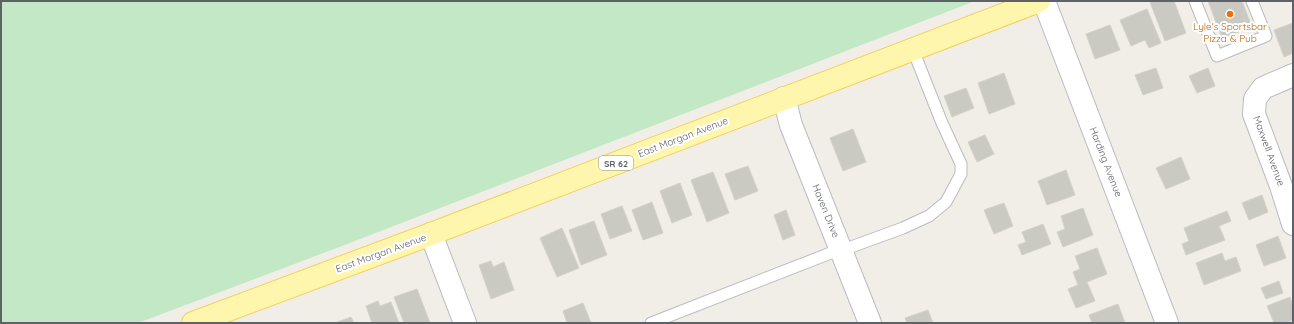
<svg xmlns="http://www.w3.org/2000/svg" width="1294" height="324" viewBox="0 0 1294 324" font-family="Quicksand,sans-serif">
<style>
.green{fill:#c3e8c5}
.building{fill:#cbcac2;stroke:#d5d1c4}
.lines{fill:none;stroke-linecap:round;stroke-linejoin:round}
.lane-casing{stroke:#b9bbc0;stroke-width:13}
.street-casing{stroke:#b9bbc0;stroke-width:24}
.primary-casing{stroke:#f3d05c;stroke-width:24}
.lane{stroke:#fff;stroke-width:11}
.street{stroke:#fff;stroke-width:22}
.primary{stroke:#fff6ad;stroke-width:22}
.food-dot{fill:#e8710a;stroke:#fff;stroke-width:1.5}
.labels{text-anchor:middle;dominant-baseline:central;stroke-width:4;stroke-linejoin:round;paint-order:stroke}
.shield{fill:#fff;stroke:#8e9095;stroke-width:1}
.shield-label{font-size:9px;font-weight:bold;fill:#5e6167}
.food-label{font-size:10px;fill:#c56008;stroke:#fff}
.street-label{font-size:10px;fill:#5e6167;stroke:#fff}
</style>
<rect width="100%" height="100%" fill="#f0eee6"/>
<path class="green" d="M 1,1 L 975,1 L 342,246 L 138,323 L 1,323 Z"/>
<path class="building" d="M 1154,1 L 1174,1 L 1186,33 L 1165,41 L 1150,2 Z
M 1208,1 L 1242,1 L 1252,27 L 1222,38 Z
M 1147,9 L 1161,43 L 1149,48 L 1145,40 L 1131,46 L 1120,20 Z
M 1293,23 L 1293,53 L 1284,57 L 1274,30 Z
M 1110,25 L 1120,50 L 1095,59 L 1086,34 Z
M 1156,68 L 1163,88 L 1143,95 L 1135,75 Z
M 1208,68 L 1215,86 L 1197,93 L 1189,76 Z
M 1004,73 L 1015,104 L 989,114 L 978,83 Z
M 966,88 L 974,108 L 952,117 L 944,96 Z
M 853,129 L 866,162 L 843,171 L 830,138 Z
M 985,135 L 994,154 L 977,162 L 968,142 Z
M 1181,157 L 1190,179 L 1166,189 L 1156,168 Z
M 748,166 L 758,191 L 735,200 L 725,174 Z
M 1066,170 L 1075,195 L 1047,205 L 1038,181 Z
M 713,172 L 729,213 L 707,222 L 691,180 Z
M 680,183 L 692,215 L 672,223 L 660,191 Z
M 1262,195 L 1268,212 L 1249,220 L 1242,203 Z
M 652,202 L 663,233 L 643,240 L 632,210 Z
M 1004,203 L 1013,226 L 994,234 L 984,210 Z
M 622,206 L 632,231 L 610,239 L 601,214 Z
M 1083,208 L 1093,235 L 1063,247 L 1057,232 L 1065,229 L 1061,216 Z
M 786,210 L 795,235 L 783,240 L 774,215 Z
M 1227,211 L 1231,221 L 1219,226 L 1225,240 L 1186,255 L 1182,244 L 1189,241 L 1184,228 Z
M 594,221 L 607,255 L 581,265 L 569,230 Z
M 1043,224 L 1051,244 L 1022,255 L 1018,245 L 1026,242 L 1022,232 Z
M 562,228 L 579,268 L 557,277 L 540,238 Z
M 1278,236 L 1286,258 L 1264,266 L 1256,245 Z
M 1097,248 L 1107,274 L 1087,282 L 1095,301 L 1076,308 L 1068,289 L 1078,285 L 1073,272 L 1080,269 L 1075,256 Z
M 1222,253 L 1225,261 L 1236,257 L 1241,271 L 1204,285 L 1196,263 Z
M 491,261 L 493,267 L 504,262 L 514,290 L 491,299 L 479,265 Z
M 1279,281 L 1283,293 L 1266,299 L 1261,288 Z
M 417,289 L 430,323 L 404,323 L 394,297 Z
M 1290,297 L 1293,306 L 1293,320 L 1285,323 L 1274,323 L 1267,306 Z
M 378,301 L 380,306 L 391,302 L 399,323 L 372,323 L 366,306 Z
M 583,303 L 591,323 L 567,323 L 563,311 Z
M 1118,304 L 1125,323 L 1092,323 L 1089,315 Z
M 928,310 L 933,323 L 907,323 L 905,318 Z
M 351,317 L 354,323 L 335,323 Z"/>
<g class="lines">
<g class="lane-casing">
<path id="lane" d="M 1195,1 L 1217,56 L 1266,36 L 1252,1
M 651,323 L 841,249 L 851,247 L 903,228 L 929,216 L 946,202 L 961,174 L 961,164 L 942,123 L 913,50"/>
</g>
<g class="street-casing">
<path id="street" d="M 1044,1 L 1167,323
M 1293,75 L 1263,88 L 1255,99 L 1254,114 L 1281,186 L 1293,224
M 784,98 L 791,125 L 870,323
M 431,234 L 465,323"/>
</g>
<g class="primary-casing">
<path id="primary" d="M 193,323 L 431,234 L 1039,1"/>
</g>
<use href="#lane" class="lane"/>
<use href="#street" class="street"/>
<use href="#primary" class="primary"/>
</g>
<circle class="food-dot" cx="1230" cy="14" r="4"/>
<g class="labels">
<rect class="shield" x="599" y="156" width="34" height="14" rx="3"/>
<g class="shield-label">
<text x="616" y="163">SR 62</text>
</g>
<g class="food-label">
<text x="1230" y="26">Lyle's Sportsbar<tspan x="1230" dy="12">Pizza &amp; Pub</tspan></text>
</g>
<g class="street-label">
<text transform="translate(683 137) rotate(-21)">East Morgan Avenue</text>
<text transform="translate(1269 151) rotate(70)">Maxwell Avenue</text>
<text transform="translate(1106 162) rotate(69)">Harding Avenue</text>
<text transform="translate(826 211) rotate(68)">Haven Drive</text>
<text transform="translate(381 253) rotate(-20)">East Morgan Avenue</text>
</g>
</g>
<rect width="1294" height="324" fill="none" stroke="#5e6167" stroke-width="4"/>
</svg>
